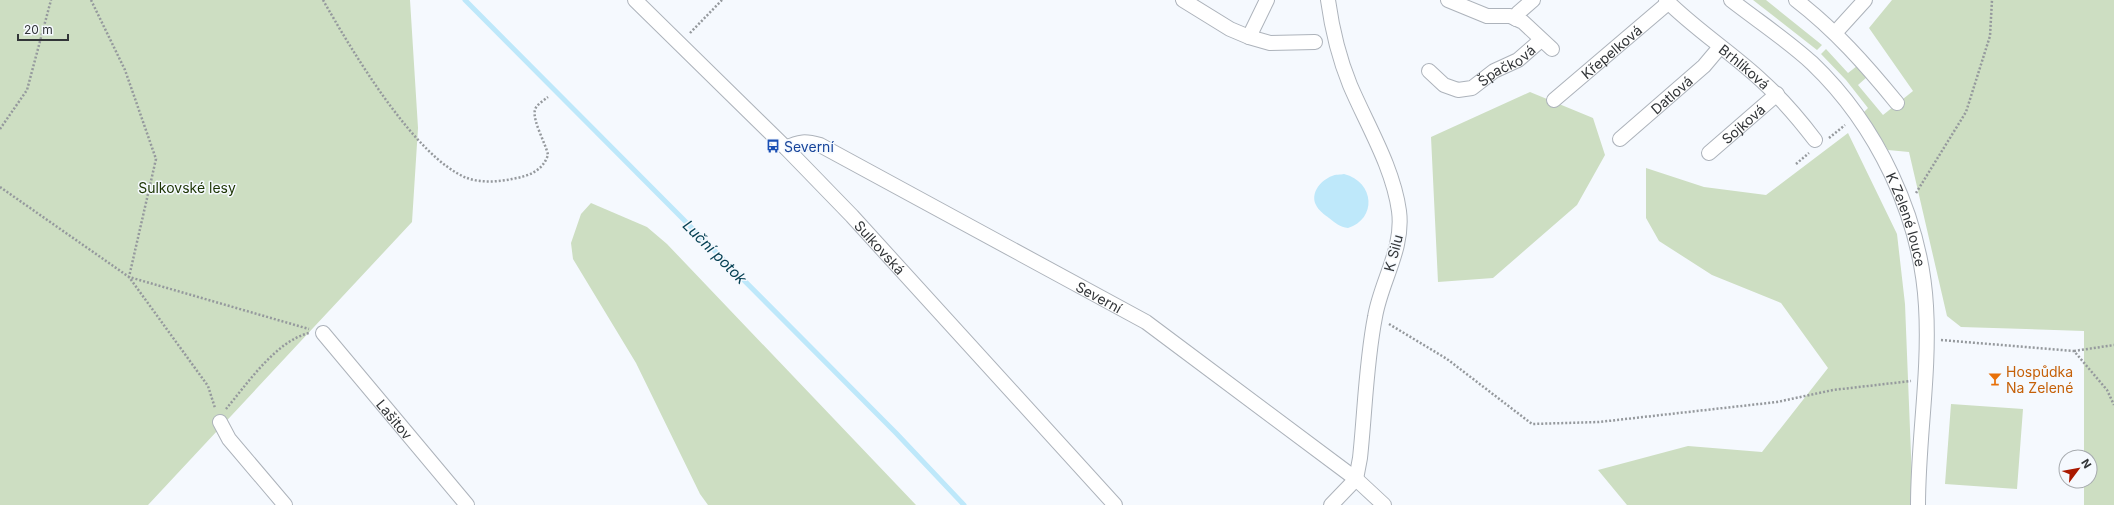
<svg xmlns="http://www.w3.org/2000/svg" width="2114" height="505" viewBox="0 0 2114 505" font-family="Inter,sans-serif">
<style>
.green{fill:#cddec2}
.water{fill:#bee8fa}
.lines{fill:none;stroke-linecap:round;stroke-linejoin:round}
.stream{stroke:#bee8fa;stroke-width:5}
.minor-casing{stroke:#adb3bb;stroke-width:16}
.path{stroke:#95999d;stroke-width:2.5;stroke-dasharray:2 2;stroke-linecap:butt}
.minor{stroke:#fff;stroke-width:14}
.labels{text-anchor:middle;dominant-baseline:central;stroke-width:3;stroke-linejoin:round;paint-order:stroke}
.street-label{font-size:14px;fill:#323538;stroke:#f5f9fe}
.transit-label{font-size:14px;fill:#164399;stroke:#f5f9fe;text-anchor:start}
.park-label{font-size:14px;fill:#1b3301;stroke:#f5f9fe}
.food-label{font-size:14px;fill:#c56008;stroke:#f5f9fe;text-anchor:start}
.water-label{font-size:15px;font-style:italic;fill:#064154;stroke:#f5f9fe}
</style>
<rect width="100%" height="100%" fill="#f5f9fe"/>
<path class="green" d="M 0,0 L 410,0 L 418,128 L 412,222 L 148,505 L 0,505 Z
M 1753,0 L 1766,0 L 1822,45 L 1817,50 Z
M 1892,0 L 2114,0 L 2114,505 L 2084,505 L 2084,481 L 2090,481 L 2090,457 L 2084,457 L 2084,331 L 1961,327 L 1947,316 L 1909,152 L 1888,150 L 1864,112 L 1868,108 L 1846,80 L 1821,54 L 1826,49 L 1848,73 L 1857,66 L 1867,77 L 1858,85 L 1883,115 L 1913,91 L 1869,28 Z
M 1530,92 L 1593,118 L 1605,155 L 1577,205 L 1493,278 L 1438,282 L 1431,137 Z
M 1848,133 L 1897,234 L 1905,304 L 1913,505 L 1627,505 L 1598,470 L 1688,446 L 1762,452 L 1828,368 L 1781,303 L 1712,275 L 1659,241 L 1646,218 L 1646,168 L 1704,187 L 1766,195 Z
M 591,203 L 647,227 L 667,244 L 916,505 L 708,505 L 700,494 L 636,363 L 573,259 L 571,243 L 581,214 Z
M 1951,404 L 2023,409 L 2017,489 L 1945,484 Z"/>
<path class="water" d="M 1344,174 C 1375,182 1377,219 1348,228 C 1340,227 1335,223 1329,218 C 1325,215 1318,210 1316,205 C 1310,193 1321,180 1332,176 C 1335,174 1341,175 1344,174 Z"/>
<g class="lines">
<path class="stream" d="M 465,0 L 896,433 L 964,505"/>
<g class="minor-casing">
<g id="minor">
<path id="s1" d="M 635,0 L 786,148 L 852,216 L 1115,505"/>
<path d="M 1183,0 L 1230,29 L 1249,37"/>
<path d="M 1267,0 L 1249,37 L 1270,43 L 1315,42"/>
<path d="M 1328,0 C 1332,29 1339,58 1350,85 C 1367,125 1393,167 1399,211 C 1404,249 1381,281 1375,317 C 1366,363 1365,411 1360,458 L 1356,479 L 1331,505"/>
<path d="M 1448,0 L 1487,16 L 1510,16 L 1523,22 L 1552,49"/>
<path id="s2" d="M 1666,0 C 1696,30 1731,52 1762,81 C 1782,99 1799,119 1815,140"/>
<path id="s3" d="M 1731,0 C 1758,21 1787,40 1812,63 C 1877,125 1921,217 1926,306 C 1930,373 1918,439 1918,505"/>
<path d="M 1796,0 C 1835,30 1866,65 1897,103"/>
<path d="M 1516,19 L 1518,13 L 1533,0"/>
<path d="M 1835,33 L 1865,0"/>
<path id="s4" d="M 1429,71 L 1444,85 L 1458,90 L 1472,88 L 1494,71 L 1518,60 L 1541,40"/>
<path id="s5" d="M 1554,100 L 1668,3"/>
<path id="s6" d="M 1620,139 L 1704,66 L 1720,47"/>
<path id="s7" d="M 786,148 C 799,141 806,141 820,145 L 1146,322 L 1356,479 L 1384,505"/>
<path id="s8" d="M 1709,153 L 1777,94"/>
<path id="s9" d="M 323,333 L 467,505"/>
<path d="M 220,422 L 229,439 L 285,505"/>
</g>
</g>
<path class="path" d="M 91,0 L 125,70 L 156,159 L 129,277 L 208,386 L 215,408
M 323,0 C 351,49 415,158 467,178 C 481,183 498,182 512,179 C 528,176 542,172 548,155 C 546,144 532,120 535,110 C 536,105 543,101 548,97
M 690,33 L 722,0
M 0,129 L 27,90 L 51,0
M 1829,138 L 1845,125
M 1796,164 L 1809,153
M 0,187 L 129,277 L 309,329
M 1916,193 L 1966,112 L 1990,36 L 1992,0
M 1389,324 L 1447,359 L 1532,424 L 1599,422 L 1777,402 L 1833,390 L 1911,381
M 1941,340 L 2074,351 L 2107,390 L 2114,405
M 2074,351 L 2114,345
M 226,409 C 247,384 276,341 309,333"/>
<use href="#minor" class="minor"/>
</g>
<defs>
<g id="bus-bare" transform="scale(1.08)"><path d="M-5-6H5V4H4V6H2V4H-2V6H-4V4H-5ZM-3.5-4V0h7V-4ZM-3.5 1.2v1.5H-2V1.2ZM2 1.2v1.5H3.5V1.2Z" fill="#1a4fb4" stroke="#f5f9fe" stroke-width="2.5" paint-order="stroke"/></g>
<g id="bar-bare" transform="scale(1.08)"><path d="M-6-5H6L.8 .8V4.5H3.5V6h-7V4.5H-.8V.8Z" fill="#e8710a" stroke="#f5f9fe" stroke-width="2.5" paint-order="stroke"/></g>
</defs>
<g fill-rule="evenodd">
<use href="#bus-bare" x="773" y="146"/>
<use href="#bar-bare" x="1995" y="379"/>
</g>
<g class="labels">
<g class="street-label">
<text stroke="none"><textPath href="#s5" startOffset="75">Křepelková</textPath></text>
<text stroke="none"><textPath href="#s4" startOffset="91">Špačková</textPath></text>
<text stroke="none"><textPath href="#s2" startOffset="103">Brhlíková</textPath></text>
<text stroke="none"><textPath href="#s6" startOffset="68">Datlová</textPath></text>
<text stroke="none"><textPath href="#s8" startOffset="45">Sojková</textPath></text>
<text stroke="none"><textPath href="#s3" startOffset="288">K Zelené louce</textPath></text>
<text stroke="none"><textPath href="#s1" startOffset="348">Sulkovská</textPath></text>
<text transform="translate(1393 253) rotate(-75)">K Silu</text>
<text stroke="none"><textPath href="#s7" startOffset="353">Severní</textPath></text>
<text stroke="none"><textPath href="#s9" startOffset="112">Lašitov</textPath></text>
</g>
<g class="transit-label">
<text x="784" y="146">Severní</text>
</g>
<g class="park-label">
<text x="187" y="187">Sulkovské lesy</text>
</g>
<g class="food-label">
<text x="2006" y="371">Hospůdka<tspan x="2006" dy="16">Na Zelené</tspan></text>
</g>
<g class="water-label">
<text transform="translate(715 252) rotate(45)">Luční potok</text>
</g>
</g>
<g transform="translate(2078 469) rotate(58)"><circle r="19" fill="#f5f9fe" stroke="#a7abaf"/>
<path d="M0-3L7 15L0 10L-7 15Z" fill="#a91900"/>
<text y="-6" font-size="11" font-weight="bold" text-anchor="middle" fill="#323538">N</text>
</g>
<path d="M18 34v6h50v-6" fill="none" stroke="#323538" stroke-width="2"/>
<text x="24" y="34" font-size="12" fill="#323538" stroke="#f5f9fe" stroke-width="3" paint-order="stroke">20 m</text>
</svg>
